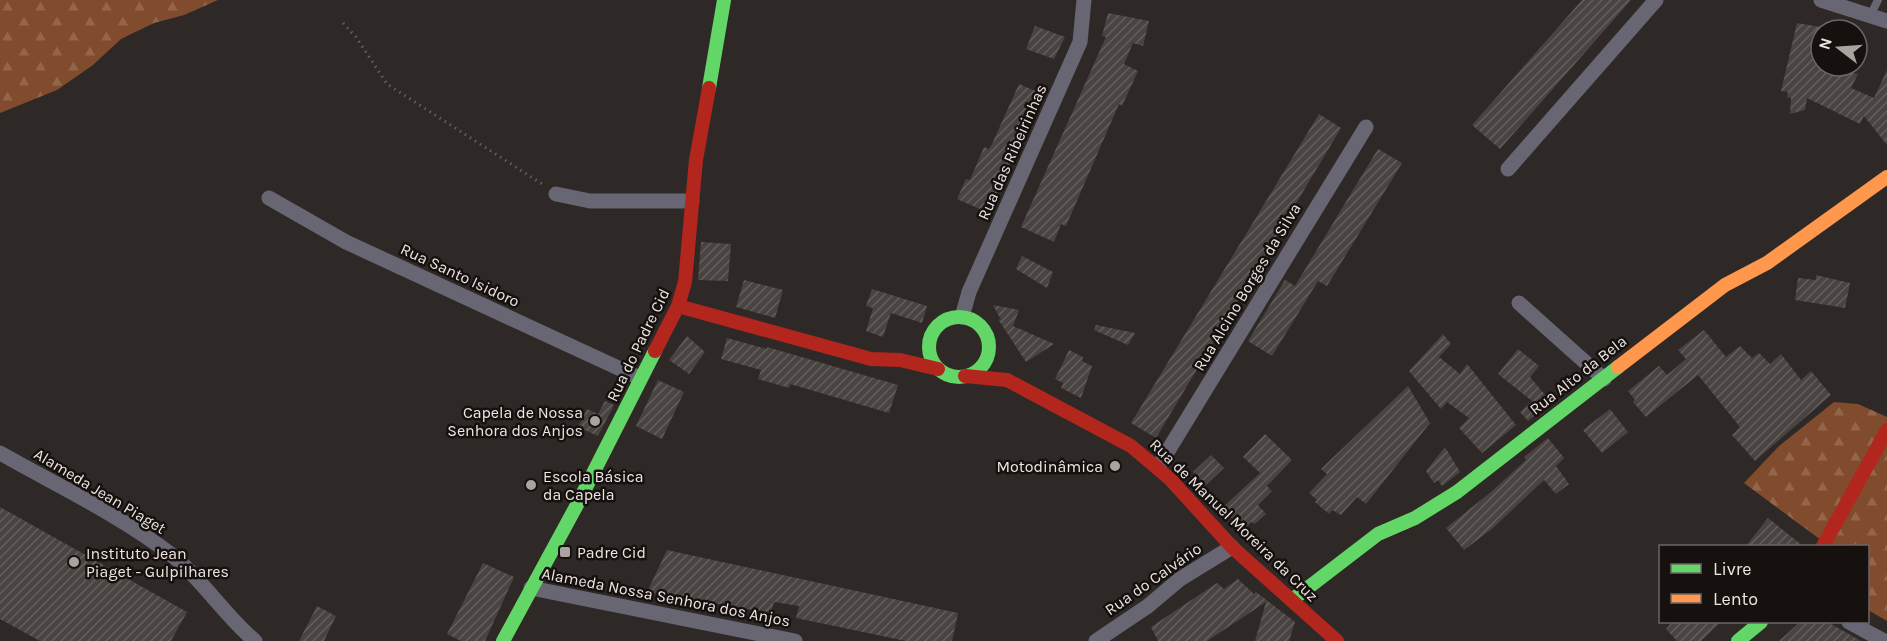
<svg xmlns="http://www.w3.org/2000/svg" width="1887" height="641" viewBox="0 0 1887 641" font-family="Karla,sans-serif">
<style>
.forest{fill:url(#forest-firs)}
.building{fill:url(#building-hatch)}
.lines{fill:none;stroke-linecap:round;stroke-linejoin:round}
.path{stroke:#615f64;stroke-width:3;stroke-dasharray:1.5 4.5;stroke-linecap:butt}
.lane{stroke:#676672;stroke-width:8}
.street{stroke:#676672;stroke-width:15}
.fast{stroke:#63d668;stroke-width:14}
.slow{stroke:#ff974d;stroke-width:14}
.jam{stroke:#b3261e;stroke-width:14}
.poi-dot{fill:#aaa4a1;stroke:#16110f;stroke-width:2}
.labels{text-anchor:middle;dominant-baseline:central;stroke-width:5;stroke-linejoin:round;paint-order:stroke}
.street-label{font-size:16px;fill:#ece6e3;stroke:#16110f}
.poi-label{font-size:16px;fill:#ece6e3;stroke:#16110f;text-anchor:start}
</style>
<defs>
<pattern id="forest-firs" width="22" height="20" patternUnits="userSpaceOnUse" patternTransform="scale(1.5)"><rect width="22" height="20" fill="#814b2d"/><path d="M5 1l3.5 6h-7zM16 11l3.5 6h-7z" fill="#93654b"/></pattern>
<pattern id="building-hatch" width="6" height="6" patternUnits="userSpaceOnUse" patternTransform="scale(1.5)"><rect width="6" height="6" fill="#494442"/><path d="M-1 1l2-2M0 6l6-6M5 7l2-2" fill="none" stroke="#635f5d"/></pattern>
</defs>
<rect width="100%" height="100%" fill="#2e2926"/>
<path class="forest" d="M 0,0 L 218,0 L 184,15 L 154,23 L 121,39 L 93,65 L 57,90 L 0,113 Z
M 1834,402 L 1858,404 L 1887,417 L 1887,621 L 1868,610 L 1868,546 L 1832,546 L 1825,543 L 1744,483 L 1779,446 Z"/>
<path class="building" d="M 1582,0 L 1631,0 L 1500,149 L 1472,125 Z
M 1108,13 L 1149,21 L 1143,46 L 1133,43 L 1124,64 L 1138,71 L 1122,106 L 1119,104 L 1066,226 L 1061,224 L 1054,242 L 1021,227 L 1106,37 L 1102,36 Z
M 1797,23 L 1821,27 L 1821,68 L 1858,74 L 1851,88 L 1874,98 L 1887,70 L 1887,145 L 1864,116 L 1860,124 L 1807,98 L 1805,110 L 1790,114 L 1791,98 L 1787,97 L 1788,92 L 1781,91 Z
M 1035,26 L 1065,37 L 1054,59 L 1026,49 Z
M 1019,84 L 1040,93 L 989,213 L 957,199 L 966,179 L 970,180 L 984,147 L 989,149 L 992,144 Z
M 1319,114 L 1341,128 L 1156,438 L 1131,423 Z
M 1378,149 L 1402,163 L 1327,286 L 1318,281 L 1272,356 L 1248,341 L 1285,280 L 1295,286 Z
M 701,242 L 731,244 L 728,281 L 698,280 Z
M 1022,256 L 1053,272 L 1047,288 L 1016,269 Z
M 1816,275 L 1850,283 L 1845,308 L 1795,300 L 1798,278 L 1816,280 Z
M 744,280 L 783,290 L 775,318 L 736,307 Z
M 872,289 L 927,306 L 922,323 L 891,313 L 883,337 L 866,331 L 873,308 L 866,306 Z
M 993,305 L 1019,310 L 1013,326 L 1054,344 L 1026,362 L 998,319 L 1001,320 Z
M 1096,325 L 1135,333 L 1128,345 L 1094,330 Z
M 1704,330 L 1726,357 L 1740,346 L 1752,358 L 1759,353 L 1770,364 L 1781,354 L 1801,380 L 1811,371 L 1831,395 L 1755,461 L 1732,435 L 1740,427 L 1698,375 L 1646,417 L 1633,402 L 1635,400 L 1628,391 L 1659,366 L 1667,375 L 1686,359 L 1678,350 Z
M 1443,334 L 1451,344 L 1439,357 L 1460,374 L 1467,364 L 1516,425 L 1482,453 L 1459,428 L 1469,418 L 1447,402 L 1441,409 L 1409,371 Z
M 687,336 L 705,352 L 689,374 L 669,360 Z
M 727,338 L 767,349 L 767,347 L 898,385 L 889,413 L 790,384 L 789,388 L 758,379 L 761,370 L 721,359 Z
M 1518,349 L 1539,366 L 1530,377 L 1552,403 L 1528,421 L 1520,412 L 1532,401 L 1498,374 Z
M 1069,350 L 1083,357 L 1082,361 L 1092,366 L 1081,398 L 1061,388 L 1063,383 L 1055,379 Z
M 658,380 L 684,392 L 662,439 L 636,426 Z
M 1408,386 L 1430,423 L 1366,504 L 1357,497 L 1341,515 L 1332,510 L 1329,514 L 1315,502 L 1317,500 L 1309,493 L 1327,474 L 1321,469 Z
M 605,401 L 614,405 L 598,436 L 578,427 L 587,409 L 598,414 Z
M 1610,409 L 1628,432 L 1602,453 L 1583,430 Z
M 1265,434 L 1292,460 L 1267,486 L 1272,491 L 1258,505 L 1266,514 L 1255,524 L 1251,522 L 1243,530 L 1222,508 L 1260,473 L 1243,457 Z
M 1548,438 L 1564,458 L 1556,466 L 1569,484 L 1556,494 L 1544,480 L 1493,528 L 1464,550 L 1446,528 L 1491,492 L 1526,460 L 1524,457 Z
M 1445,447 L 1460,472 L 1442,486 L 1438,480 L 1434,483 L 1426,471 Z
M 1211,455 L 1224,468 L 1206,485 L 1193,472 Z
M 0,507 L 187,612 L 171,641 L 40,641 L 0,619 Z
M 1768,518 L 1803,546 L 1746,546 Z
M 667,550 L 958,613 L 952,641 L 906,641 L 796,618 L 799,606 L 774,602 L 771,613 L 647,592 Z
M 483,563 L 514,577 L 485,641 L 461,641 L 447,634 Z
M 1238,579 L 1254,594 L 1256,592 L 1295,622 L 1289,641 L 1255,641 L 1266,602 L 1207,641 L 1158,641 L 1151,627 L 1217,583 L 1224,589 Z
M 317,606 L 336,616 L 324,641 L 299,641 Z
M 1673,621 L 1722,621 L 1701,641 L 1677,641 L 1666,629 Z
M 1801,621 L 1826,621 L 1861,641 L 1779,641 Z"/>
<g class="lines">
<path class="path" d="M 343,23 L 356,37 L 387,84 L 545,186"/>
<path class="lane" d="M 1870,16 L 1878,0"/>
<path class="street" d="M 1821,0 L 1887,21
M 1508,169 L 1656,0
M 556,194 L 590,201 L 692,201
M 269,198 L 346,242 L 640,378
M 1519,303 L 1604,379
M 962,317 L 969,292 L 1080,42 L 1084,0
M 0,453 C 58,486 120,515 173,556 C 201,578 225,616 255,641
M 1158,467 L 1366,127
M 531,588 L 795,641
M 1849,622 L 1884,641
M 1096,641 L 1148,606 L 1180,579 L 1232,547"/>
<path class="fast" d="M 709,88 L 724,0
M929 347a30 30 0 1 1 60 0a30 30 0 1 1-60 0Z
M 1292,600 L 1378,534 L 1415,518 L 1457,492 L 1618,367
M 503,641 L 578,503 L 655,351
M 1738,641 L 1761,622"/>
<path class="slow" d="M 1618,367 L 1725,285 L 1767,263 L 1887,177"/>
<path class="jam" d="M 678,306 L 871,359 L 900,360 L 938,369
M 655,351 L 678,306 L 685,282 L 696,160 L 709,88
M 965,376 L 1007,380 L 1131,446 L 1170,479 L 1232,547 L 1337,641
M 1823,546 L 1887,430"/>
</g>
<g class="poi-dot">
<circle cx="595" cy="421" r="6"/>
<circle cx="1115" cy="466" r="6"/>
<circle cx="531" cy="485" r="6"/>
<rect x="559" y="546" width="12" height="12" rx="3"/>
<circle cx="74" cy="562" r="6"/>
</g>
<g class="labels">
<g class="street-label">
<text transform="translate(1012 152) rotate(-66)">Rua das Ribeirinhas</text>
<text transform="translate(460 275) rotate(25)">Rua Santo Isidoro</text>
<text transform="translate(1247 287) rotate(-59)">Rua Alcino Borges da Silva</text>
<text transform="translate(638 345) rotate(-64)">Rua do Padre Cid</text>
<text transform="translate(1578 375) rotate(-38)">Rua Alto da Bela</text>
<text transform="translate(100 491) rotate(31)">Alameda Jean Piaget</text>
<text transform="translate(1234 520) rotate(44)">Rua de Manuel Moreira da Cruz</text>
<text transform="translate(1153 579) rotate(-35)">Rua do Calvário</text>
<text transform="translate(666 597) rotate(11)">Alameda Nossa Senhora dos Anjos</text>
</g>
<g class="poi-label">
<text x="583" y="412" text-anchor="end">Capela de Nossa<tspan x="583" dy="18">Senhora dos Anjos</tspan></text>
<text x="1103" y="466" text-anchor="end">Motodinâmica</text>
<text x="543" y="476">Escola Básica<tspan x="543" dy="18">da Capela</tspan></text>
<text x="577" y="552">Padre Cid</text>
<text x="86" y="553">Instituto Jean<tspan x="86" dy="18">Piaget - Gulpilhares</tspan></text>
</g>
</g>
<rect x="1659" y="545" width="210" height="78" fill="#16110f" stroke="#6c6664" stroke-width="1.5"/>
<rect x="1671" y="564" width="30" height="9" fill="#63d668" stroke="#6c6664" stroke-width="1.5"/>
<text x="1713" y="575" font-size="18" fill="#ece6e3">Livre</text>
<rect x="1671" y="594" width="30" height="9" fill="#ff974d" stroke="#6c6664" stroke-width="1.5"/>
<text x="1713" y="605" font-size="18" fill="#ece6e3">Lento</text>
<g transform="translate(1839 48) rotate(287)"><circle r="28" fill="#16110f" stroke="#6c6664" stroke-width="1.5"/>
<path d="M0-4.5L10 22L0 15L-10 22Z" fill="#aaa4a1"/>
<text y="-9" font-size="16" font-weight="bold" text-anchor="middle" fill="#ece6e3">N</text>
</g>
</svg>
